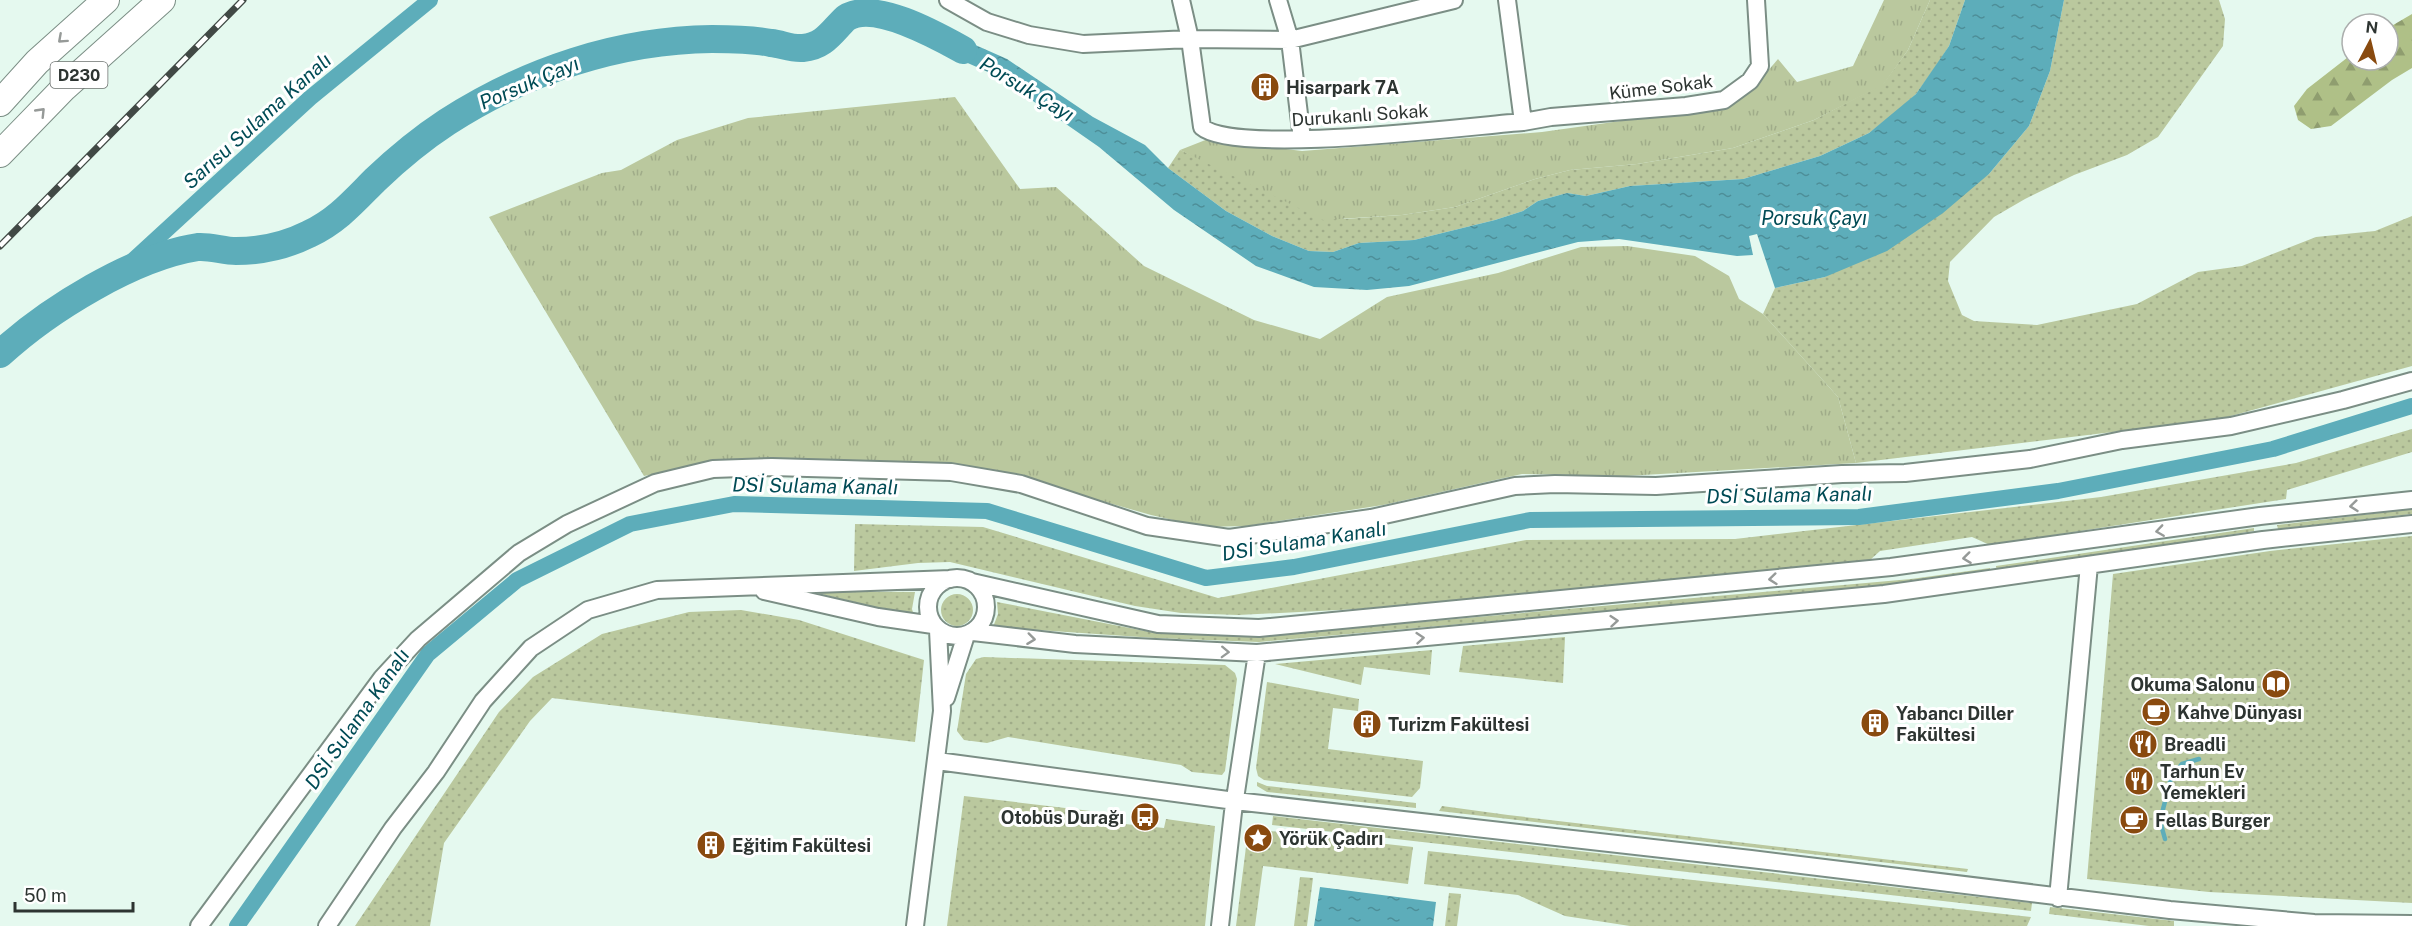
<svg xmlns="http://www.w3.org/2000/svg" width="2412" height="926" viewBox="0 0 2412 926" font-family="'Public Sans',sans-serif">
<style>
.grass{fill:url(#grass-dots)}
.forest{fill:url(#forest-firs)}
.park{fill:url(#park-tufts)}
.water{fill:url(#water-ripples)}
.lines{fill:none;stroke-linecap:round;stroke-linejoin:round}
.stream{stroke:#5dadba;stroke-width:4.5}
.canal{stroke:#5dadba;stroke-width:16}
.river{stroke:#5dadba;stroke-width:28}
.minor-casing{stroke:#7b8e85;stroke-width:20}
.highway-casing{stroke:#7b8e85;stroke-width:28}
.minor{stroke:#fff;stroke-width:16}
.highway{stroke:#fff;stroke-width:26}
.rail-casing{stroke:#414945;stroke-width:7}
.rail{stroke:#fff;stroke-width:4.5;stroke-dasharray:14;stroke-linecap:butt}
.oneway{stroke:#969a98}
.labels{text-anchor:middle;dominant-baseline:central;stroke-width:6;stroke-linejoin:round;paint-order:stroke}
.shield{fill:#fff;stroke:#6c716f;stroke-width:1.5}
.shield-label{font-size:16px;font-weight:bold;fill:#2d3431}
.poi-label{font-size:18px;font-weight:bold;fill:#2d3431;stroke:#fff;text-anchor:start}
.street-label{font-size:18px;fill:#2d3431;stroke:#fff}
.water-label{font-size:20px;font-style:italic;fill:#004b55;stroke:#fff}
</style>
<defs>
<pattern id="grass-dots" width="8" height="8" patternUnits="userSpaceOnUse" patternTransform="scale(1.5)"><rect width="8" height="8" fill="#bac89e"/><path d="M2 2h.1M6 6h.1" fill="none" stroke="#a0ac89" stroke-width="1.8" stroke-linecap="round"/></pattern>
<pattern id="forest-firs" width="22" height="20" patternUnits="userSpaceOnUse" patternTransform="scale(1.5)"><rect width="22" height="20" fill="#afc087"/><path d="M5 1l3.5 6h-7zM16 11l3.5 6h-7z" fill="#8f9d6f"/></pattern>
<pattern id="park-tufts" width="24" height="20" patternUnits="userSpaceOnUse" patternTransform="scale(1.5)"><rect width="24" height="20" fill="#bac89e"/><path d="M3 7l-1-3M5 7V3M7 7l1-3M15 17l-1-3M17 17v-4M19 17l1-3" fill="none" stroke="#a0ac89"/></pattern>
<pattern id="water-ripples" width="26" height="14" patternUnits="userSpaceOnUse" patternTransform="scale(1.5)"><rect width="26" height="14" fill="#5dadba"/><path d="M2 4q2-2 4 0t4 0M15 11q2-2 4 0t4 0" fill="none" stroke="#4d8e98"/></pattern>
</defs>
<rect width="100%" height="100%" fill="#e5f9ef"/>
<path class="grass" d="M 1930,0 L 1965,0 L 1949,46 L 1934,69 L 1916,94 L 1896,112 L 1869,133 L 1820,156 L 1743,179 L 1630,186 L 1586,196 L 1567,193 L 1538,201 L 1523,211 L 1495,220 L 1414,240 L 1359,243 L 1333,252 L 1309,251 L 1272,236 L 1226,211 L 1168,168 L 1180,150 L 1344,219 L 1402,215 L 1455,207 L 1535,179 L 1570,170 L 1637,164 L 1733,148 L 1814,120 L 1883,84 L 1908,50 Z
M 2064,0 L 2219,0 L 2225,19 L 2223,46 L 2158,137 L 2127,155 L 2074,175 L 2025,199 L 1994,217 L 1950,262 L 1948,281 L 1962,315 L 1974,321 L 2037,325 L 2137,304 L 2198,272 L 2242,266 L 2316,237 L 2375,231 L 2412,216 L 2412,366 L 2220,419 L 1856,463 L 1838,397 L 1763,314 L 1775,288 L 1825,277 L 1989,174 L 2029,126 L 2050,71 Z
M 2412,429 L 2412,452 L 2287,490 L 2286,499 L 1990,545 L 1972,537 L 1880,551 L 1869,561 L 1358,609 L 1238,615 L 1181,613 L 1135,606 L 950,562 L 918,563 L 854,571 L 855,524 L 983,527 L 1218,598 L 1526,540 L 1735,539 L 2101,497 L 2296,463 Z
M 2412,509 L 2412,514 L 2278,529 L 2277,525 Z
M 2254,528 L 2254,531 L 1997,571 L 1996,566 Z
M 2412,536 L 2412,903 L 2209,892 L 2087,879 L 2113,574 L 2270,551 Z
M 1990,568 L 1990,573 L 1911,584 L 1259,642 L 1155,638 L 993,627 L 998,614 L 997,602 L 1155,633 L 1259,636 L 1911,579 Z
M 808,591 L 915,592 L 912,609 L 914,616 Z
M941 610a16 16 0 1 1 32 0a16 16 0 1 1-32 0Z
M 741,610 L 799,620 L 924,660 L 915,742 L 552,698 L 530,721 L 444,843 L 430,926 L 355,926 L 499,712 L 533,677 L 602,634 L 689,612 Z
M 1565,637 L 1563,683 L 1459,672 L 1463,646 Z
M 1432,650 L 1430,675 L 1364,667 L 1361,685 L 1275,664 Z
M 984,657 L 1225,665 L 1235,673 L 1237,679 L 1225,771 L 1222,775 L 1192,772 L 1181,765 L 1008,737 L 987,743 L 964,740 L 957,731 L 966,674 L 976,659 Z
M 1267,682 L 1359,699 L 1358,711 L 1333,708 L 1328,749 L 1423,761 L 1420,788 L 1412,797 L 1264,780 L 1258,776 L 1256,768 Z
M 1257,782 L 1267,786 L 1416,803 L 1416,808 L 1267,792 L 1257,786 Z
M 964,796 L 1125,815 L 1125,824 L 1164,828 L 1166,819 L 1215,826 L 1205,926 L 947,926 Z
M 1442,806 L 1508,815 L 1968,869 L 1967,872 L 1439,811 Z
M 1273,816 L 2032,903 L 2031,911 L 1272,825 Z
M 1269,831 L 1413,847 L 1408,884 L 1263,866 L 1255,926 L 1236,926 L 1247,839 Z
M 1428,851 L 2031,917 L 2027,926 L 1630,926 L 1565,916 L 1518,895 L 1424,884 Z
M 1300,877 L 1313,878 L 1307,926 L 1294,926 Z
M 1449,893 L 1461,894 L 1457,926 L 1445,926 Z
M 2050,907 L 2174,921 L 2174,926 L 2149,926 L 2049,914 Z"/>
<path class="forest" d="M 2412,14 L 2412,68 L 2392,80 L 2331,126 L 2311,129 L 2298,120 L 2294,106 L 2307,89 L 2352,54 L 2352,60 L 2388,60 L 2388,28 Z"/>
<path class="park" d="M 1884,0 L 1930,0 L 1908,50 L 1883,85 L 1814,120 L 1733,148 L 1637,164 L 1570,170 L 1535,179 L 1455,207 L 1402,215 L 1323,220 L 1180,150 L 1208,139 L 1302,151 L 1542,132 L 1728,106 L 1750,92 L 1778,59 L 1797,82 L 1853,66 Z
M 955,97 L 1020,189 L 1056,187 L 1144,266 L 1254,320 L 1320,339 L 1387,297 L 1498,273 L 1581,247 L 1627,246 L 1695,256 L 1729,276 L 1739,299 L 1763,314 L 1838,397 L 1856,463 L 1625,476 L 1522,474 L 1383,505 L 1246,526 L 1204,527 L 1151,515 L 1007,474 L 687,467 L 644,476 L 489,217 L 602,173 L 621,170 L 677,140 L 748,118 Z"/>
<path class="water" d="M 1965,0 L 2064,0 L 2050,71 L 2029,126 L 1989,174 L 1943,213 L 1887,251 L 1825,277 L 1775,288 L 1757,234 L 1749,236 L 1753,255 L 1737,256 L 1619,239 L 1578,242 L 1409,286 L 1367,290 L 1314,287 L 1256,266 L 1174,210 L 1099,147 L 997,76 L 909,37 L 910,28 L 955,36 L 1007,59 L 1093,117 L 1145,145 L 1168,168 L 1226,211 L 1272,236 L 1309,251 L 1333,252 L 1359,243 L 1414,240 L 1495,220 L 1523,211 L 1538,201 L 1567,193 L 1586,196 L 1630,186 L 1743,179 L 1820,156 L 1869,133 L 1916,94 L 1949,46 Z
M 1320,887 L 1436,902 L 1433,926 L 1314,926 Z"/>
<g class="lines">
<path class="stream" d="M 2165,839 L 2160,821 L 2171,778 L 2182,764 L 2199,759"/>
<path class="canal" d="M 115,277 L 310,98 L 430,0
M 237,926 L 428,654 L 517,580 L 630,524 L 734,504 L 987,511 L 1206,578 L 1294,567 L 1530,520 L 1859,517 L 2058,491 L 2273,449 L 2412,406"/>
<path class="river" d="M 0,354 C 48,310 133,257 198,247 C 210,246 224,251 236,251 C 261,251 287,245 309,234 C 337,221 354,201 375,180 C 397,159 421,139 447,122 C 526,71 618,40 712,39 C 731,39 752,39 771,43 C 782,44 791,49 803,48 C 825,46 832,31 846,18 C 874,0 936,35 963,50"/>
<g class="minor-casing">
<path id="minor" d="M 948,0 L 987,22 L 1029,35 L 1083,44 L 1190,39 L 1290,40 L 1454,0
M 1181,0 L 1190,39 L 1202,127 C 1235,156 1469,126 1523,122 L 1551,117 L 1686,106 L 1724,100 L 1750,81 L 1760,66 L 1756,0
M 1278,0 L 1290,40 L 1302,139
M 1507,0 L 1523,122
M928 607a29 29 0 1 1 58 0a29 29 0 1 1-58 0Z
M 972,582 L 1158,624 L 1259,628 L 1891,567 L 2260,516 L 2412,500
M 764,591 L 878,617 L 933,625
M 973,632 L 1075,644 L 1257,653 L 1884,594 L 2263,540 L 2412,524
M 946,698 L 966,635
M 937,761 L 1235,801 L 1751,859 L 2170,910 L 2314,923 L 2412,924
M 2058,898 L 2089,565
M 199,926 L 382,678 L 418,639 L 519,553 L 567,524 L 655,483 L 713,469 L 772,467 L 951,472 L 1021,484 L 1147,526 L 1229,538 L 1371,518 L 1515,486 L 1555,484 L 1656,486 L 1842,474 L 1905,473 L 2030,459 L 2122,440 L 2231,426 L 2343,400 L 2412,381
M 327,926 L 393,828 L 436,772 L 483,701 L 531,648 L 588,610 L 657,590 L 951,579
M 915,926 L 942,711 L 938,630
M 1220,926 L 1233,812 L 1257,653"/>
</g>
<g class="highway-casing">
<path id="highway" d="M 0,103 L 37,62 L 106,0
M 0,154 L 64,88 L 162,0"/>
</g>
<use href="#minor" class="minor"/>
<use href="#highway" class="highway"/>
<g class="rail-casing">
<path id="rail" d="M 0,246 L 243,0"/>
</g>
<use href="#rail" class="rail"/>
</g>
<defs><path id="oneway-chevron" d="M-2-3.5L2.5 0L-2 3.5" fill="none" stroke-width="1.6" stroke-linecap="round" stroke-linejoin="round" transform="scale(1.5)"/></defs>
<g class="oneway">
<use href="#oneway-chevron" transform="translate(62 39) rotate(138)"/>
<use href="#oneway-chevron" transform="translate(41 112) rotate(-46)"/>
<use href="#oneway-chevron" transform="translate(2354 506) rotate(174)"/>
<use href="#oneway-chevron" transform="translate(2160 531) rotate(172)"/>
<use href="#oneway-chevron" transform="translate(1967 558) rotate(173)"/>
<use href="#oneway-chevron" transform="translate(1773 579) rotate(174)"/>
<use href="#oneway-chevron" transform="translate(1614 621) rotate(-5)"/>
<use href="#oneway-chevron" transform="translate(1420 638) rotate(-5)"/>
<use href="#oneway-chevron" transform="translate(1031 639) rotate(7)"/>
<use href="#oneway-chevron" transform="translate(1225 652) rotate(2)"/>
</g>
<defs>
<g id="building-disc" transform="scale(1.5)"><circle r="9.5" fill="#894a0f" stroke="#fff"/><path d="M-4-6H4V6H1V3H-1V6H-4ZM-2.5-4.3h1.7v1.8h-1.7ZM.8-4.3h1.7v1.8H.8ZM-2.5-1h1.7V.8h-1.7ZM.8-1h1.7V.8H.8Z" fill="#fff"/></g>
<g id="library-disc" transform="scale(1.5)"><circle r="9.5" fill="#894a0f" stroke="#fff"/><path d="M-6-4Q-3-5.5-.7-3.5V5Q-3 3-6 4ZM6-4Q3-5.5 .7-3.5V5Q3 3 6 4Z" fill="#fff"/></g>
<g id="cafe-disc" transform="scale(1.5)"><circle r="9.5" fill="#894a0f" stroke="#fff"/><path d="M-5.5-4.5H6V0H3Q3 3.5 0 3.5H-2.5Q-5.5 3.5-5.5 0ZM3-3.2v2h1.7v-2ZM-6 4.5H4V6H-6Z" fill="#fff"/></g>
<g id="restaurant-disc" transform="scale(1.5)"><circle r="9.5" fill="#894a0f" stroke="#fff"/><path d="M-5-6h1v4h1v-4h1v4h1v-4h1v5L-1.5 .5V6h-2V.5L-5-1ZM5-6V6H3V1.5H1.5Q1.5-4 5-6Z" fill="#fff"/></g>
<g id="bus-disc" transform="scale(1.5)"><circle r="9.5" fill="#894a0f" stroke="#fff"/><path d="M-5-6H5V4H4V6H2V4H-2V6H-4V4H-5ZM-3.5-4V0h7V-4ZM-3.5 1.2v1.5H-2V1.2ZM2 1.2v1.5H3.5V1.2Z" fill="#fff"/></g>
<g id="sight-disc" transform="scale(1.5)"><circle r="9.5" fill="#894a0f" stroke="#fff"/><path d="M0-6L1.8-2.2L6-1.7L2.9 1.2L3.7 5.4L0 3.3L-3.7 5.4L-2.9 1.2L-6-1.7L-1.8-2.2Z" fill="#fff"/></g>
</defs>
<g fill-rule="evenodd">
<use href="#building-disc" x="1265" y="87"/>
<use href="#library-disc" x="2276" y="684"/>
<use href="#cafe-disc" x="2156" y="712"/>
<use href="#building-disc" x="1875" y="723"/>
<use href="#building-disc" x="1367" y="724"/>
<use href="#restaurant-disc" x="2143" y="744"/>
<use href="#restaurant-disc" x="2139" y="781"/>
<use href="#bus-disc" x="1145" y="817"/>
<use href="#cafe-disc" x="2134" y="820"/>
<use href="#sight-disc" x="1258" y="838"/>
<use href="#building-disc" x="711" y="845"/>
</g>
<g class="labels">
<rect class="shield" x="50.5" y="62" width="57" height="26" rx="4.5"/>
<g class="shield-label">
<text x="79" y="75">D230</text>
</g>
<g class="poi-label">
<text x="1286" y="87">Hisarpark 7A</text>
<text x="2255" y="684" text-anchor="end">Okuma Salonu</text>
<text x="2177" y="712">Kahve Dünyası</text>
<text x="1896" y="713">Yabancı Diller<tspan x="1896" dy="21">Fakültesi</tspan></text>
<text x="1388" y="724">Turizm Fakültesi</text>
<text x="2164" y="744">Breadli</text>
<text x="2160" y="771">Tarhun Ev<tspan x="2160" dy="21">Yemekleri</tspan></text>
<text x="1124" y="817" text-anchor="end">Otobüs Durağı</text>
<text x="2155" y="820">Fellas Burger</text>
<text x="1279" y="838">Yörük Çadırı</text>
<text x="732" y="845">Eğitim Fakültesi</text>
</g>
<g class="street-label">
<text transform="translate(1661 87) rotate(-7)">Küme Sokak</text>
<text transform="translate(1360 115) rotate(-4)">Durukanlı Sokak</text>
</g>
<g class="water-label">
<text transform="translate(529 83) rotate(-23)">Porsuk Çayı</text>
<text transform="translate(1027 89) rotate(31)">Porsuk Çayı</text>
<text transform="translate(257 121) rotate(-42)">Sarısu Sulama Kanalı</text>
<text x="1814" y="218">Porsuk Çayı</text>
<text transform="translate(815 486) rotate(1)">DSİ Sulama Kanalı</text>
<text transform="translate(1789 495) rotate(-1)">DSİ Sulama Kanalı</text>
<text transform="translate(1304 541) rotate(-9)">DSİ Sulama Kanalı</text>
<text transform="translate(357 719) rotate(-55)">DSİ Sulama Kanalı</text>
</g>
</g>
<g transform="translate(2370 42) rotate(7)"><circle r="28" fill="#ffffff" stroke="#abaead" stroke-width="1.5"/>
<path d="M0-4.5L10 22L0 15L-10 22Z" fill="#894a0f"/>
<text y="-9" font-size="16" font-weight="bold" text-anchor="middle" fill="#2d3431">N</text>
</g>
<path d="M15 902v9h118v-9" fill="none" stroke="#2d3431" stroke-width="3"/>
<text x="24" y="902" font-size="18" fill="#2d3431" stroke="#ffffff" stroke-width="4.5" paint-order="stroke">50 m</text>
</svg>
